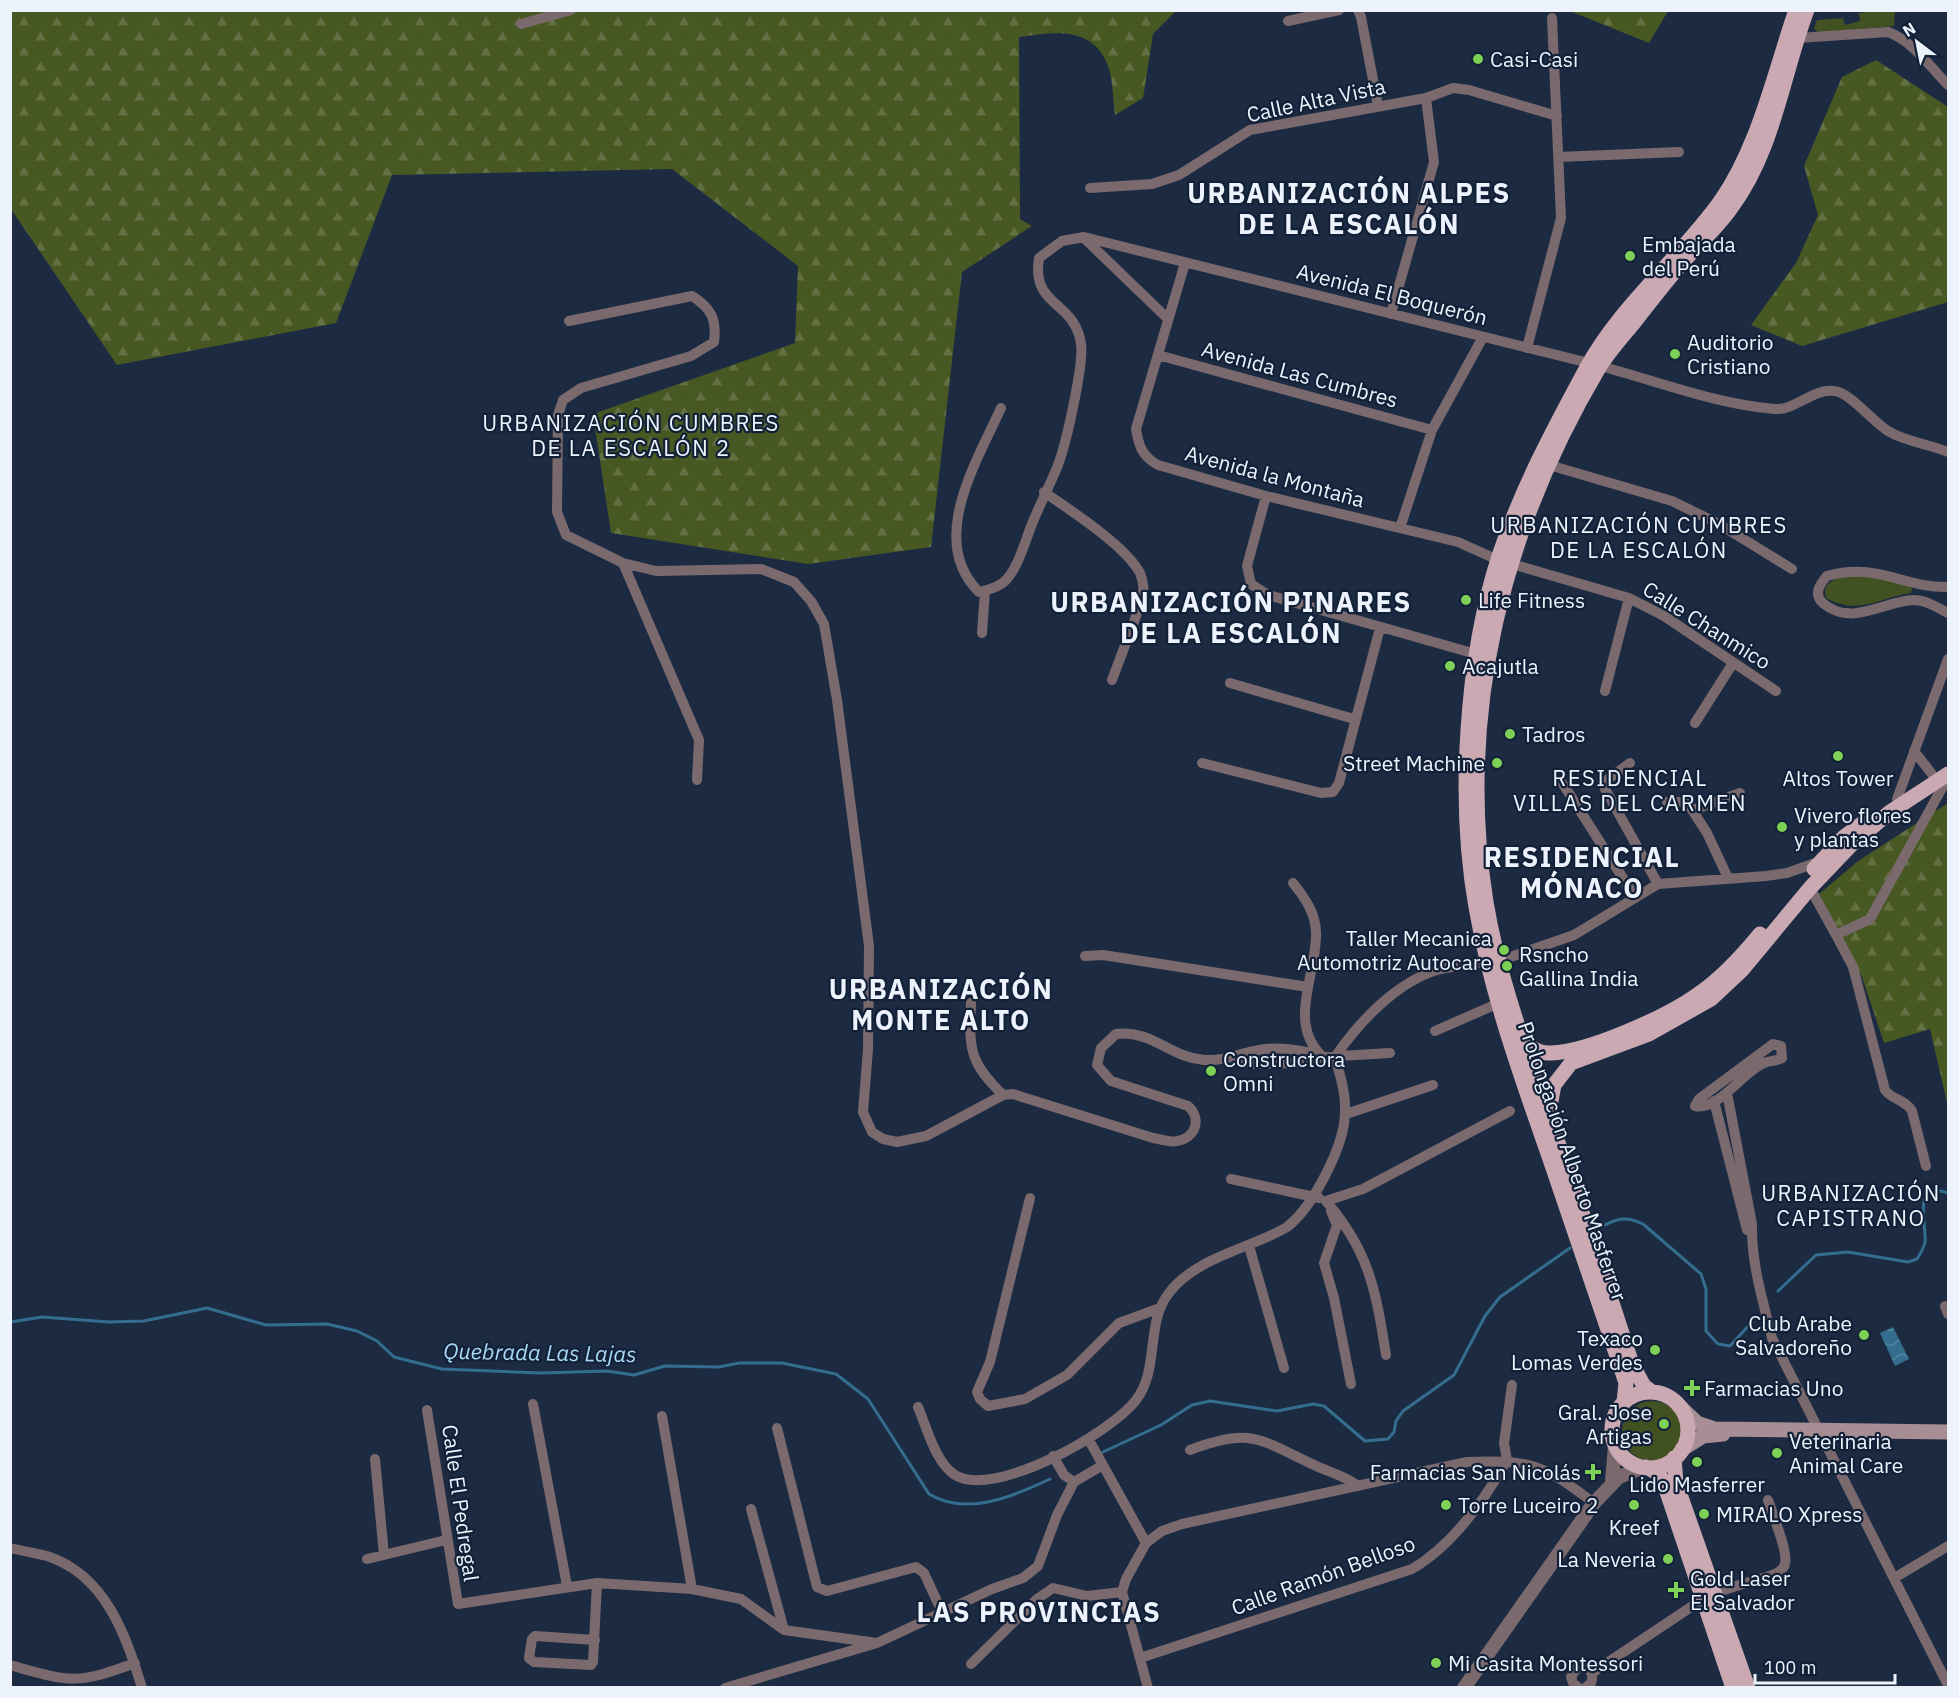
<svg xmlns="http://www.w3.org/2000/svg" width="1959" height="1698" viewBox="0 0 1959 1698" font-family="'IBM Plex Sans',sans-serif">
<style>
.green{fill:#425121}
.forest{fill:url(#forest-firs)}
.water{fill:url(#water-waves)}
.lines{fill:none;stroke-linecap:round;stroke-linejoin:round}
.stream{stroke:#346e8f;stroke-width:3}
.minor{stroke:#7a6a6e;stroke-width:10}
.tertiary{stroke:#7a6a6e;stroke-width:14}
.secondary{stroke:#a78e94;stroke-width:15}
.primary{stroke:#caa9b2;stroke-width:15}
.poi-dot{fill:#7dd154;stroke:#122137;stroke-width:2}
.labels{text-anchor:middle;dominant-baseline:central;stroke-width:4.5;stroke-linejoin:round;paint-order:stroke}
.poi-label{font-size:21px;fill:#edf3fd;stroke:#122137;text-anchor:start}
.street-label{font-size:21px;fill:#edf3fd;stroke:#122137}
.neighbourhood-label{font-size:22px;letter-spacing:1.5px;fill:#edf3fd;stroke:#122137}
.water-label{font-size:22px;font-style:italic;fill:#a8d8f6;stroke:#122137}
.district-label{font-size:27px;font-weight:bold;letter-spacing:1.5px;fill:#edf3fd;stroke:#122137}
</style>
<defs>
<pattern id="forest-firs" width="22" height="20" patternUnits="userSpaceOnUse" patternTransform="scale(1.5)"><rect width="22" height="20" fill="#485823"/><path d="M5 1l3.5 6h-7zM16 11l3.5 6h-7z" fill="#637044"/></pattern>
<pattern id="water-waves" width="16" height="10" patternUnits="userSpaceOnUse" patternTransform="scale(1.5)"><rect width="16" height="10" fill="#346e8f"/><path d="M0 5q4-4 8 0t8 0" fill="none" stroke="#5283a0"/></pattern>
</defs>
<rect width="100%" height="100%" fill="#1c2b42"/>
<path class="green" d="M 1875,11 L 1895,11 L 1894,26 L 1820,33 L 1814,29 L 1817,20 L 1843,18 L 1845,25 L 1860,21 L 1859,13 Z
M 1853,575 L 1892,579 L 1912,588 L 1911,593 C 1877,598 1860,616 1826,598 C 1821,581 1839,577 1853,575 Z
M1622 1431a30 30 0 1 1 60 0a30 30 0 1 1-60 0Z"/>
<path class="forest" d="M 11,11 L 1176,11 L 1153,34 L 1143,98 L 1115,115 C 1113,100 1113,82 1109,69 C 1095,25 1054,32 1019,37 L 1020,219 L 1032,226 L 962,272 L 931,547 L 808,564 L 611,533 L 593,414 L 795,343 L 798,266 L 672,169 L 392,175 L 336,323 L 117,365 L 11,209 Z
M 1570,11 L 1668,10 L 1668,11 L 1649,43 Z
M 1876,60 L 1948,107 L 1948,302 L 1802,346 L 1751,325 L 1796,263 L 1818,215 L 1804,166 L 1842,77 Z
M 1948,803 L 1948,1107 L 1930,1029 L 1884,1043 L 1862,977 L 1819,894 L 1858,861 Z"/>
<path class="water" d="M 1893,1327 L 1909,1359 L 1895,1366 L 1880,1333 Z"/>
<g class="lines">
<path class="stream" d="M 1603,1226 C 1618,1218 1627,1216 1643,1224 L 1701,1274 L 1706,1289 L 1706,1331 L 1718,1344 L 1730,1346 L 1752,1322
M 1778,1291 L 1816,1255 L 1848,1252 L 1908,1262 L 1917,1259 C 1920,1254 1924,1248 1925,1242 C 1927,1225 1911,1180 1948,1193
M 10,1322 L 42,1317 L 109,1322 L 144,1321 L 207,1308 L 266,1325 L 327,1324 L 357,1331 L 377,1341 L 394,1357 L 442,1369 L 541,1373 L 607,1371 L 634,1375 L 665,1366 L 719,1367 L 739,1363 L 782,1363 L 836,1374 L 868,1399 L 929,1494 C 967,1517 1014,1496 1050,1479
M 1103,1452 L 1161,1425 L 1192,1405 L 1210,1401 L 1277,1411 L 1313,1404 L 1324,1406 L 1365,1441 L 1388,1439 L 1394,1432 L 1396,1421 L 1403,1411 L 1454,1375 L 1485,1316 L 1500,1297 L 1570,1248"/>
<path class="minor" d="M 1358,10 L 1361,17 L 1378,106
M 1288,21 L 1339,10
M 521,24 L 571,10
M 1798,38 L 1888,32 C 1913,41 1930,67 1948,85
M 1559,157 L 1679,152
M 1090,188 L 1152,184 L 1179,175 L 1250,130 L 1426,98 L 1453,88 L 1469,90 L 1557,116
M 1084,238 L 1167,318
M 1185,263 L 1136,429 C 1139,447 1142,456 1158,465 L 1266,496 L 1458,542 L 1498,560
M 1391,314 L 1434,162 L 1426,98
M 569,321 L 692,296 C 711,308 717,319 714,342 L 691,356 L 581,388 L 563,400 L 558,415 L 557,512 L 566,535 L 623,563 L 656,571 L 761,569 L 794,582 L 811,601 L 824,624 L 837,700 L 869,946 L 868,1049 L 863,1112 L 872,1132 L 883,1139 L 897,1142 L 926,1136 L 1003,1095 L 1013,1094 L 1153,1138 C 1160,1139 1170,1143 1177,1141 C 1196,1138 1202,1118 1188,1106 L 1111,1081 L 1097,1065 L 1101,1048 L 1116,1034 C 1153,1030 1169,1057 1204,1060 C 1225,1061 1235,1055 1254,1051 C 1274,1046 1304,1049 1323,1057
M 1527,348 L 1561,218 L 1552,18
M 1158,355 L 1432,430
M 1600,366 C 1657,381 1715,404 1774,409 C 1795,411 1813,388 1834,391 C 1850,392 1873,422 1888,431 C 1906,442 1929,444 1948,452
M 1001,408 C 977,461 927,541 979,592 C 989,590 1000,587 1007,579 C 1019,565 1025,541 1032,524 C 1040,504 1050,485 1058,465 C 1066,444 1084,365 1081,344 C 1075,300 1031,308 1039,258 L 1062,241 L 1084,237 L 1589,363
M 1549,465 L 1672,501 L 1719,524 L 1792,569
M 1044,492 C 1070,510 1126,546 1140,573 C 1144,583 1144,590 1142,600 L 1112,680
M 1266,496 L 1247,566 L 1251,584 L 1268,595 L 1476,654
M 1400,528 L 1432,430 L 1483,337
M 623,563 L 699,740 L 697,780
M 1512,564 L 1629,598 L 1664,616 L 1776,691
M 1948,587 C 1903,588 1878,562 1827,576 C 1819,585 1813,595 1824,604 C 1853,627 1883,601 1914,600 C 1927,600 1938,608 1948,613
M 982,633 L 985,591
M 1230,683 L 1354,719
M 1605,691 L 1629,598
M 1695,723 L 1733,663
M 1914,751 L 1932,774
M 1202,763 L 1321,793 L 1333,792 L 1339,783 L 1380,628
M 1630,763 L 1607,780 L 1605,789 L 1658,884
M 1563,784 L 1635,897
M 1897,799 L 1948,659
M 1667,802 L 1687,802 L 1707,833 L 1728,878
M 1693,810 L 1740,793
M 1293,883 C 1305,898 1316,914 1316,933 C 1317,974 1288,1021 1320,1054
M 1810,888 L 1836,935
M 1085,956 L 1103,955 L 1308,987
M 1499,961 L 1574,935 L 1658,884 L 1766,876 L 1787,873 L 1821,861
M 971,1003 C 969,1049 969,1062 1003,1095
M 1435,1031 L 1499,1003
M 1773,1044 L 1781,1046 L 1782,1058 C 1776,1061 1769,1061 1764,1063 C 1743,1071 1719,1111 1695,1106 L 1699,1099 Z
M 1237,1058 L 1251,1064 L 1299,1063 L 1323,1057 L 1390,1053
M 1727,1093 L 1752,1224 C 1751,1263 1763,1301 1772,1338 L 1948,1685
M 1714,1101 L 1747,1230
M 1346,1114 L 1433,1085
M 1926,1166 L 1912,1111 C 1905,1099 1892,1100 1885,1090 L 1853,967 L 1836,935 L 1870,919 L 1948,777
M 1231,1179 L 1319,1198
M 1030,1198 L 990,1362 L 977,1392 L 980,1399 L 988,1406 L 1025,1399 L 1067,1375 L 1119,1323 L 1160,1308
M 1331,1211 L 1337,1225 L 1324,1263 L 1334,1298 L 1351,1384
M 1249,1246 L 1284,1368
M 1945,1306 L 1948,1314
M 1386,1355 C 1376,1292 1370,1252 1326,1201 L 1363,1189 L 1510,1111
M 533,1404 L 567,1586
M 918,1407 C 927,1428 935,1462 955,1475 C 994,1499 1111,1433 1136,1400 C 1160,1369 1145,1323 1169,1293 C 1196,1257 1250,1249 1287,1227 C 1313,1207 1345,1145 1345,1112 C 1346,1093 1340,1075 1335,1057 C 1359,1022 1398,980 1441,969 C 1456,966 1472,964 1487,962
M 427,1410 L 458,1604 L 597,1583 L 692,1589 L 741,1599 L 784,1630 L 877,1643
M 662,1416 L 692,1589
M 777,1428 L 817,1587 L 827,1591 L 916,1567 L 924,1573 L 942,1612
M 1089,1440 L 1146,1543
M 1190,1450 C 1250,1427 1259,1439 1312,1464 C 1328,1472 1344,1475 1358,1486
M 1053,1456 L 1064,1475 L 1074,1482
M 375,1459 L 384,1555
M 751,1509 L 784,1630
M 10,1548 C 23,1551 35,1553 47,1556 C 106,1575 126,1636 142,1688
M 367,1559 L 446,1540
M 1896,1577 L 1948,1546
M 1716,1593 C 1791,1564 1800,1590 1768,1500
M 595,1640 L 535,1636 L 532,1639 L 529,1658 L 534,1662 L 591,1665 L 593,1662 L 597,1583
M 1140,1658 L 1412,1569 C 1453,1545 1484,1501 1507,1460 L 1504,1443 L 1512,1385
M 971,1664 L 1037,1599 L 1053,1588 L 1087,1596 L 1122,1592
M 10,1665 C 70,1682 76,1685 135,1663
M 1592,1673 L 1703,1599
M 725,1688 L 877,1643 L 992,1589 L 1023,1578 L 1038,1566 L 1057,1515 L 1074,1482 L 1103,1465
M 1148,1688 L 1122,1592 L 1126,1579 L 1146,1543 L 1162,1531 L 1182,1524 L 1467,1462 C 1533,1460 1542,1464 1594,1503
M 1579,1688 L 1573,1683 L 1571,1677 L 1577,1668 C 1588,1665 1595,1672 1591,1683 L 1585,1688"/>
<path class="tertiary" d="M 1612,1482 L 1615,1445
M 1464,1688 L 1594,1503 L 1619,1477 L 1644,1467"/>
<path class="secondary" d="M 1679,1406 L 1697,1423 L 1715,1429 L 1948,1432
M 1682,1449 L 1703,1436 L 1723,1434"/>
<path class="primary" d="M 1814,869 L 1844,837 L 1864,822
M 1523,1039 C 1531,1048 1539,1054 1551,1053 C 1588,1052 1666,1017 1697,995 C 1721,979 1742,956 1760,934
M 1549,1112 L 1554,1085 L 1571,1063 L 1649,1034 L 1711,999 L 1742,970 L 1810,888 L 1851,845 L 1890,812 L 1948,774
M 1652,1392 L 1644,1386 L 1632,1364 C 1607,1287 1582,1210 1555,1134 C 1529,1058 1499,981 1486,902 C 1456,712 1503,529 1600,366 C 1610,350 1624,335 1636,320 C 1654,297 1672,273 1692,252 C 1705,238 1720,224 1731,208 C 1774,150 1782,77 1807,10
M1612 1430a38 38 0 1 1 76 0a38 38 0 1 1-76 0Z
M 1624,1402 L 1626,1383 L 1622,1371 C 1598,1302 1575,1231 1551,1162 C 1522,1079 1491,994 1476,907 C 1457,801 1466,658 1499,556 C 1521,490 1553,430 1586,369 C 1620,306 1679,259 1720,202 C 1759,146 1774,74 1796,10
M 1674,1458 L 1676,1483 L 1748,1688
M 1646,1467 L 1659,1474 L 1665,1486 L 1733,1688"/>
</g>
<g class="poi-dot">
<circle cx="1478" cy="59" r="6"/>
<circle cx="1630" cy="256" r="6"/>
<circle cx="1675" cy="354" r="6"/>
<circle cx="1466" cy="600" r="6"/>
<circle cx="1450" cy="666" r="6"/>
<circle cx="1510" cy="734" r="6"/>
<circle cx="1838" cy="756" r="6"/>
<circle cx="1497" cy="763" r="6"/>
<circle cx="1782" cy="827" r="6"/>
<circle cx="1504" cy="950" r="6"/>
<circle cx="1507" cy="966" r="6"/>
<circle cx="1211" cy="1071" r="6"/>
<circle cx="1864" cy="1335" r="6"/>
<circle cx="1655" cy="1350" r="6"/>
<path d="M1689 1379h6v6h6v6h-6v6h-6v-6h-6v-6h6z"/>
<circle cx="1664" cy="1424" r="6"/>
<circle cx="1777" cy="1453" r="6"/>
<circle cx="1697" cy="1462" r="6"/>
<path d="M1590 1463h6v6h6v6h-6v6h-6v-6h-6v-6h6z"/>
<circle cx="1446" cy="1505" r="6"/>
<circle cx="1634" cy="1505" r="6"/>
<circle cx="1704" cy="1514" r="6"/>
<circle cx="1668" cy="1559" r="6"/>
<path d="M1673 1581h6v6h6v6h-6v6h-6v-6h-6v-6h6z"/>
<circle cx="1436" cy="1663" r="6"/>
</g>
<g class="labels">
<g class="poi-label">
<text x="1490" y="59">Casi-Casi</text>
<text x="1642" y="244">Embajada<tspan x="1642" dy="24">del Perú</tspan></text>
<text x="1687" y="342">Auditorio<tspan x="1687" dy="24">Cristiano</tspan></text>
<text x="1478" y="600">Life Fitness</text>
<text x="1462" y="666">Acajutla</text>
<text x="1522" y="734">Tadros</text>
<text x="1485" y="763" text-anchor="end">Street Machine</text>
<text x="1838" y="778" text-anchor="middle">Altos Tower</text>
<text x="1794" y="815">Vivero flores<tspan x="1794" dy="24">y plantas</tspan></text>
<text x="1492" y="938" text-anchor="end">Taller Mecanica<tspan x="1492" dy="24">Automotriz Autocare</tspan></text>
<text x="1519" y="954">Rsncho<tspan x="1519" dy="24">Gallina India</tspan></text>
<text x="1223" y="1059">Constructora<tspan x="1223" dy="24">Omni</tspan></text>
<text x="1852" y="1323" text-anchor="end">Club Arabe<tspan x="1852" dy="24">Salvadoreño</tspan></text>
<text x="1643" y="1338" text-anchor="end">Texaco<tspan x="1643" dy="24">Lomas Verdes</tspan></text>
<text x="1704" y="1388">Farmacias Uno</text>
<text x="1652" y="1412" text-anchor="end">Gral. Jose<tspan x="1652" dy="24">Artigas</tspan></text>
<text x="1789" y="1441">Veterinaria<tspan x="1789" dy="24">Animal Care</tspan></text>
<text x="1581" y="1472" text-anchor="end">Farmacias San Nicolás</text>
<text x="1697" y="1484" text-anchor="middle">Lido Masferrer</text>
<text x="1458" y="1505">Torre Luceiro 2</text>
<text x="1716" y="1514">MIRALO Xpress</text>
<text x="1634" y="1527" text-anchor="middle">Kreef</text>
<text x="1656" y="1559" text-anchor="end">La Neveria</text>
<text x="1690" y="1578">Gold Laser<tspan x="1690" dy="24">El Salvador</tspan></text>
<text x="1448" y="1663">Mi Casita Montessori</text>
</g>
<g class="street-label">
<text transform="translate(1316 100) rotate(-12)">Calle Alta Vista</text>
<text transform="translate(1392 294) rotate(14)">Avenida El Boquerón</text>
<text transform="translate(1300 374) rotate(15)">Avenida Las Cumbres</text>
<text transform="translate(1275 476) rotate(15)">Avenida la Montaña</text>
<text transform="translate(1707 625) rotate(32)">Calle Chanmico</text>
<text transform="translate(1573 1161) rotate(71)">Prolongación Alberto Masferrer</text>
<text transform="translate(461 1503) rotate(82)">Calle El Pedregal</text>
<text transform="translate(1323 1575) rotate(-20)">Calle Ramón Belloso</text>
</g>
<g class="neighbourhood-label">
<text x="631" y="422">URBANIZACIÓN CUMBRES<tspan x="631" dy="25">DE LA ESCALÓN 2</tspan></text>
<text x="1639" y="524">URBANIZACIÓN CUMBRES<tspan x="1639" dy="25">DE LA ESCALÓN</tspan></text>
<text x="1630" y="777">RESIDENCIAL<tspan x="1630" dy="25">VILLAS DEL CARMEN</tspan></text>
<text x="1851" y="1192">URBANIZACIÓN<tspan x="1851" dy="25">CAPISTRANO</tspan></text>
</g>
<g class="water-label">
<text transform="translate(540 1352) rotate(1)">Quebrada Las Lajas</text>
</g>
<g class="district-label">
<text x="1349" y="192">URBANIZACIÓN ALPES<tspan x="1349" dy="31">DE LA ESCALÓN</tspan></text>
<text x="1231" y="601">URBANIZACIÓN PINARES<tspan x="1231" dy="31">DE LA ESCALÓN</tspan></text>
<text x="1582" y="856">RESIDENCIAL<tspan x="1582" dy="31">MÓNACO</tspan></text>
<text x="941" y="988">URBANIZACIÓN<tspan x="941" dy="31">MONTE ALTO</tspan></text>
<text x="1039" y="1611">LAS PROVINCIAS</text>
</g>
</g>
<rect width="1959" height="1698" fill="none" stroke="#edf3fd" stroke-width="24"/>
<g transform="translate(1917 42) rotate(328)" stroke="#122137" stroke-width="4.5" paint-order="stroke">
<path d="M0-4.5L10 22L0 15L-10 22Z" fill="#edf3fd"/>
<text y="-9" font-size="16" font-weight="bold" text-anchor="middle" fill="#edf3fd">N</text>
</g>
<path d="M1755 1674v9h140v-9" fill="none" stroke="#edf3fd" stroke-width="3"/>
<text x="1764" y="1674" font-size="18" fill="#edf3fd" stroke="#122137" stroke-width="4.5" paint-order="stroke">100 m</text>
</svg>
